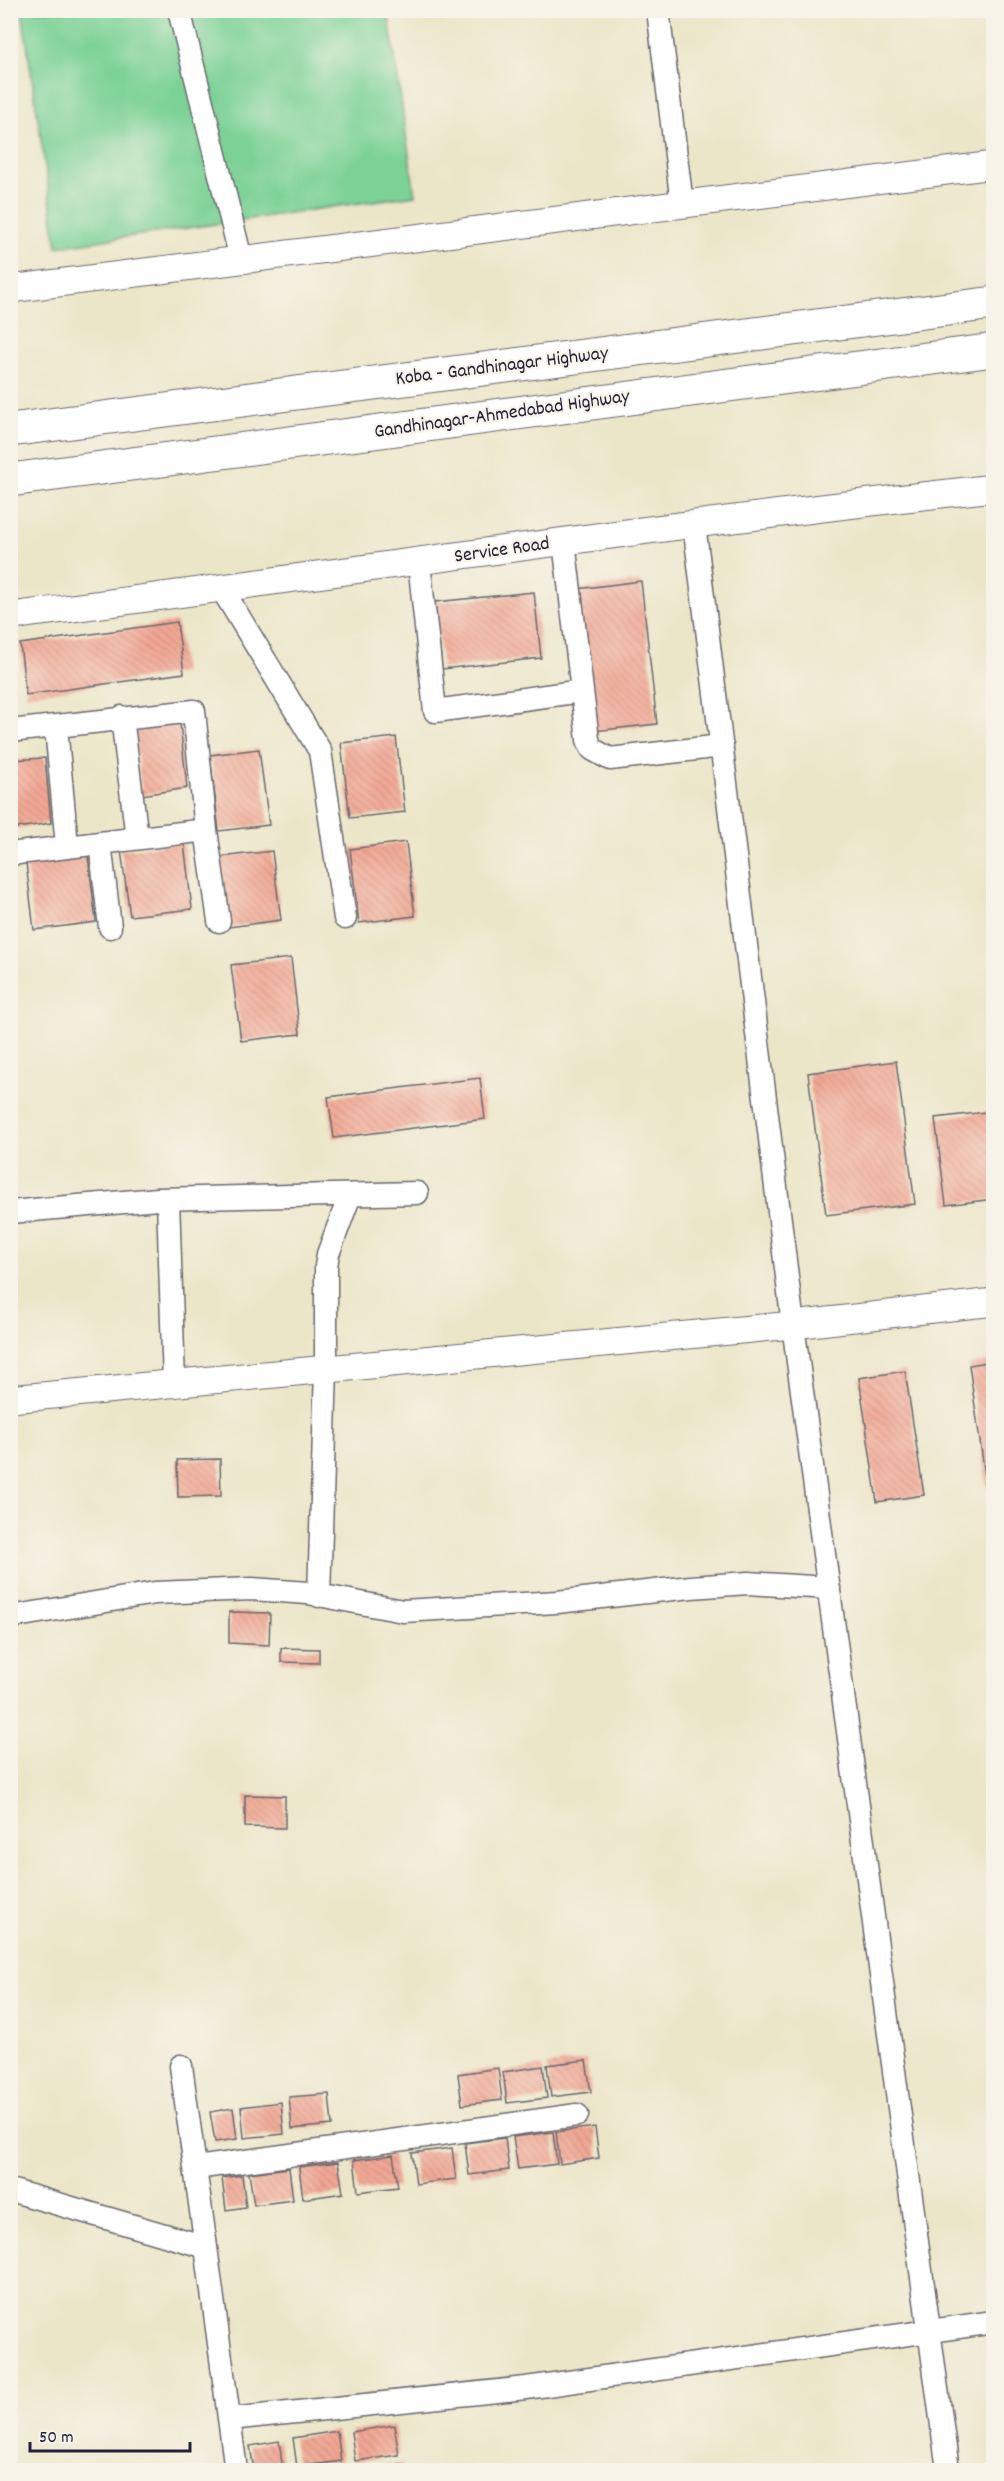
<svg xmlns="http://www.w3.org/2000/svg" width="1004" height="2481" viewBox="0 0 1004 2481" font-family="Dekko,sans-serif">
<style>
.park{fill:#7cd296;stroke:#4f7a68;stroke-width:1.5}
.building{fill:url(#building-back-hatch)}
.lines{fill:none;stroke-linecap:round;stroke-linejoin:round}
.minor-casing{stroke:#69676d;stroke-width:25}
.tertiary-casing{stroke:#69676d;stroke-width:29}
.primary-casing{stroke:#69676d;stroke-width:35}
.minor{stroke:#fff;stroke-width:22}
.tertiary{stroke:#fff;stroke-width:27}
.primary{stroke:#fff;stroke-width:33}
.labels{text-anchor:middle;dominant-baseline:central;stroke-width:4.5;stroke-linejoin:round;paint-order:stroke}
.street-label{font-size:20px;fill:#22223b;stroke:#f7f3e8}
</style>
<defs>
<pattern id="building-back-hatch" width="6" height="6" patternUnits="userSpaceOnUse" patternTransform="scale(1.5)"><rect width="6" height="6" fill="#f2a894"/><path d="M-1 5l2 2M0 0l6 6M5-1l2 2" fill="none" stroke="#cf9080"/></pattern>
</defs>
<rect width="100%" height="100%" fill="#f7f3e8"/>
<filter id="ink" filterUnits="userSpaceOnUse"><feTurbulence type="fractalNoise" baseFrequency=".0167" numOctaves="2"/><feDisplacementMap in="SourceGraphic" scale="12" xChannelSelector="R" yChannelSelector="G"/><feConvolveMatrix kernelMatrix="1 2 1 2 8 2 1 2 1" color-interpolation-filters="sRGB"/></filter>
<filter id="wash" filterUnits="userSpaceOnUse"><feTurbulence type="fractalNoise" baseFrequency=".008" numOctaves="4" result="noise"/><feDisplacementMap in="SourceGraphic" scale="24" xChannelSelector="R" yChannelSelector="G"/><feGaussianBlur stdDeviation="1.35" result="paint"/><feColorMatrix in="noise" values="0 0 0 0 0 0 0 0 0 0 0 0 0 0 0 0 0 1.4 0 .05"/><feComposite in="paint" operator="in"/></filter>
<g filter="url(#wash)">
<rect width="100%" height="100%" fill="#ece6c9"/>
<path class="park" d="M 22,11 L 388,11 L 415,195 L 57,247 Z"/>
<g id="blocks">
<path class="building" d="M 994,15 L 994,42 L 992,42 L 988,16 Z
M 641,581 L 657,724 L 594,731 L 577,589 Z
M 534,592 L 541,658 L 442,669 L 435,602 Z
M 177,622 L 184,673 L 26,695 L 20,644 Z
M 180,723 L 187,788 L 142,795 L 133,726 Z
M 396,737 L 405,812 L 350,818 L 341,743 Z
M 259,749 L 269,825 L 219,831 L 210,755 Z
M 45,758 L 51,823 L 10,829 L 10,760 Z
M 406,842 L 415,916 L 359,923 L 350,849 Z
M 184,843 L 192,909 L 130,916 L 121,850 Z
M 272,851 L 281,920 L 229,927 L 220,857 Z
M 88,856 L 96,922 L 34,930 L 26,863 Z
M 291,958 L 300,1034 L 241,1041 L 231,965 Z
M 896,1061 L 915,1204 L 826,1215 L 808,1073 Z
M 480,1078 L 485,1119 L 334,1138 L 328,1097 Z
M 994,1111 L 994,1199 L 946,1205 L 935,1118 Z
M 994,1361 L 994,1488 L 987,1489 L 969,1365 Z
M 905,1371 L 924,1495 L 877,1502 L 859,1378 Z
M 220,1459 L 221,1496 L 178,1497 L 177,1460 Z
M 229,1612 L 270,1613 L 269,1645 L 229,1643 Z
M 281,1648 L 319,1649 L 319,1663 L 281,1662 Z
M 245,1795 L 285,1796 L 285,1828 L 245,1827 Z
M 586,2060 L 591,2092 L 551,2097 L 547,2065 Z
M 543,2066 L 547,2098 L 507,2103 L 503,2072 Z
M 498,2068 L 502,2100 L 462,2105 L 458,2074 Z
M 329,2094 L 332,2125 L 292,2129 L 289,2097 Z
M 281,2102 L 284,2134 L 244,2138 L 241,2107 Z
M 233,2108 L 237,2139 L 215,2142 L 210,2112 Z
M 595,2127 L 599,2158 L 560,2164 L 556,2132 Z
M 553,2132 L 557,2164 L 518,2169 L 513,2137 Z
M 505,2138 L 509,2170 L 469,2175 L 465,2143 Z
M 452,2148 L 456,2179 L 416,2184 L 412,2153 Z
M 393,2155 L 398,2187 L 358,2192 L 354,2160 Z
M 338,2162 L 343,2193 L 303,2199 L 299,2167 Z
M 289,2168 L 293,2200 L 254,2205 L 249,2173 Z
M 242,2175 L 246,2207 L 226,2210 L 222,2178 Z
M 394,2425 L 399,2455 L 355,2461 L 351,2432 Z
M 337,2431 L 341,2461 L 297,2467 L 293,2438 Z
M 279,2441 L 283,2470 L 254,2470 L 250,2446 Z
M 402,2464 L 403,2470 L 367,2470 L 367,2469 Z"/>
</g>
</g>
<g filter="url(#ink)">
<use href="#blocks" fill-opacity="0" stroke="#69676d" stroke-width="1.5"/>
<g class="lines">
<g class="minor-casing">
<path id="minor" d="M 179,10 L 241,259
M 658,10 L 682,204
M 694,524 L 793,1325 L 948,2470
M 564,542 L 588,740 L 592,749 L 610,759 L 722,746
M 419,562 L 435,711 L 582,691
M 222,589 L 320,751 L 345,918
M 122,717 L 137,838
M 56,727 L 67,846
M 10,731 L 194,711 L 206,830 L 10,854
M 206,830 L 219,921
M 100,843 L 110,927
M 168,1199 L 174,1384
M 10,1212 L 158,1199 L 417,1193
M 319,1596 L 326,1369 L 326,1266 L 328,1254 L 350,1195
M 10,1617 L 155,1593 L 252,1589 L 308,1593 L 403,1611 L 557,1602 L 691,1587 L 748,1583 L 829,1588
M 181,2066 L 206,2247
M 196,2168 L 577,2115
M 10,2190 L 206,2247 L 236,2470
M 230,2419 L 526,2388 L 994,2322"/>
</g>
<g class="tertiary-casing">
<path id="tertiary" d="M 10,289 L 994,165
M 10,616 C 338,574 665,524 994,488
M 10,1399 L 793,1325 L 994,1302"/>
</g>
<g class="primary-casing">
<path id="primary" d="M 10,430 L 994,303
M 10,480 L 994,350"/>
</g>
<use href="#minor" class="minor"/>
<use href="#tertiary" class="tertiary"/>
<use href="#primary" class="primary"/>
</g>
</g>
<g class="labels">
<g class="street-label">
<text transform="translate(502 367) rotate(-7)">Koba - Gandhinagar Highway</text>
<text transform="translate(502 415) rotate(-8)">Gandhinagar-Ahmedabad Highway</text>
<text transform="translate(502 551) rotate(-8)">Service Road</text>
</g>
</g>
<rect width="1004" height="2481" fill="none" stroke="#f7f3e8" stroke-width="36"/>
<path d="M30 2442v9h160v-9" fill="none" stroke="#22223b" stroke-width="3"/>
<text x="39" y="2442" font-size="18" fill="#22223b" stroke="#f7f3e8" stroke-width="4.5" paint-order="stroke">50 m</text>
</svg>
